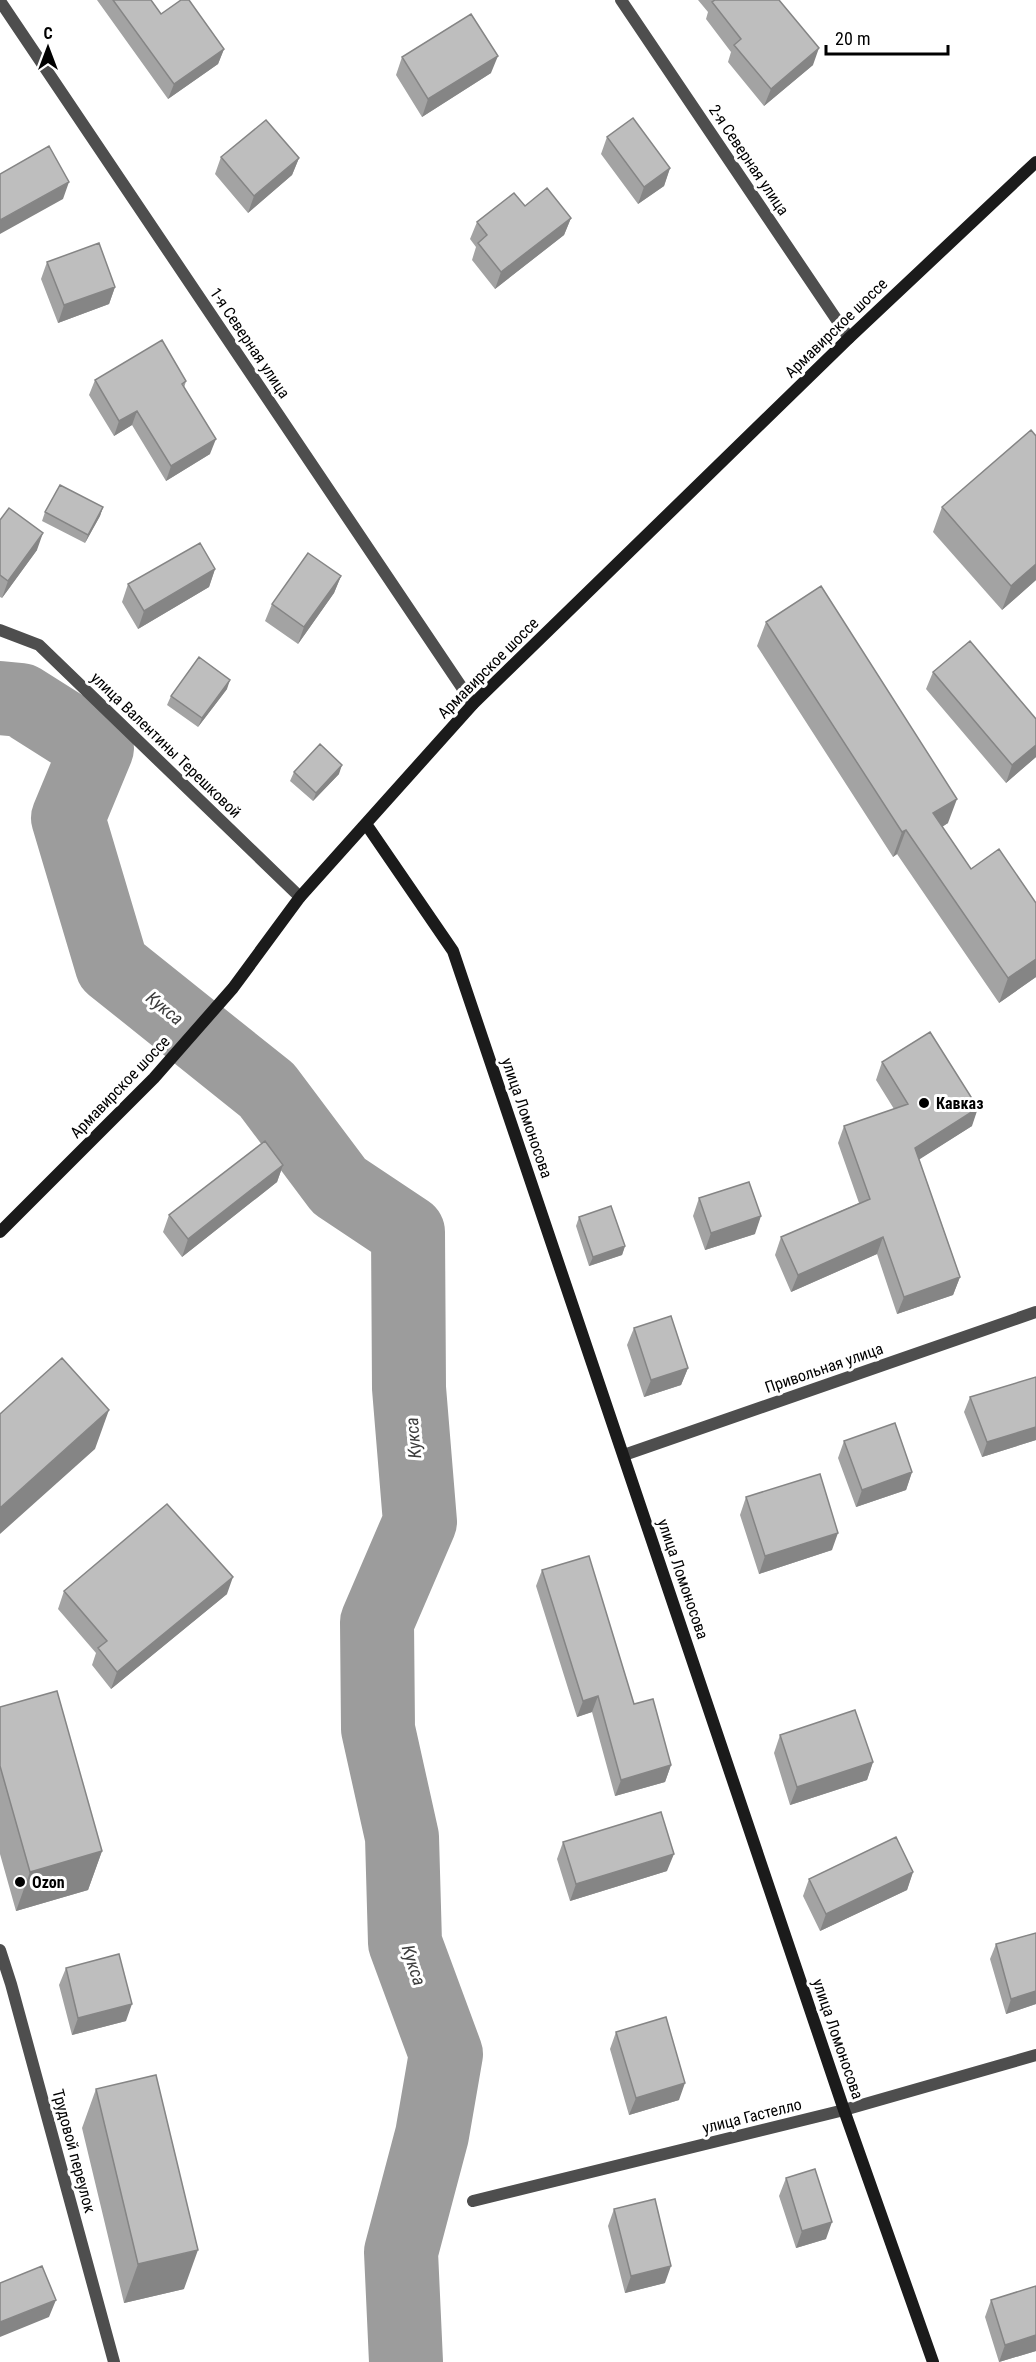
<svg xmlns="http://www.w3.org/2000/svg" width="1036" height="2362" viewBox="0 0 1036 2362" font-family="'Roboto Condensed',sans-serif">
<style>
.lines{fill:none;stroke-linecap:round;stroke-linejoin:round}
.river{stroke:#9c9c9c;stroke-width:74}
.street{stroke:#4e4e4e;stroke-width:12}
.secondary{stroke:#1b1b1b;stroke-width:12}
.wall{fill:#a3a3a3}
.shaded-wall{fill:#858585}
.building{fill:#bebebe;stroke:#858585;stroke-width:1.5}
.poi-dot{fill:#000;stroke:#fff;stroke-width:2}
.labels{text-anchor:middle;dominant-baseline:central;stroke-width:6;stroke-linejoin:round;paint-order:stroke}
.street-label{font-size:16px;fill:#000;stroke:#fff}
.poi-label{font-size:16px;font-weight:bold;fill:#000;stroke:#fff;text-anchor:start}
.water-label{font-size:18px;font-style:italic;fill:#3d3d3d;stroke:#fff}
</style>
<rect width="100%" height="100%" fill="#fff"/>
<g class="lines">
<path class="river" d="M 0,698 L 21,700 L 97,748 L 68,818 L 112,966 L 267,1090 L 339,1186 L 408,1232 L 409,1388 L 420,1522 L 377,1622 L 378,1729 L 402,1837 L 405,1943 L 446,2054 L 432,2135 L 401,2252 L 406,2362"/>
<path class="street" d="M 621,0 L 849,338
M 0,1 L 473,704
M 0,630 L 39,645 L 300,897
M 624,1455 L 1036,1312
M 0,1950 L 11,1984 L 114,2362
M 473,2201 L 844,2110 L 1036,2055"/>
<path class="secondary" d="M 366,824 L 453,951 L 844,2110 L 933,2362
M 0,1232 L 154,1078 L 233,988 L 300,897 L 473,704 L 849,338 L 1036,162"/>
</g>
<path class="wall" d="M 97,0 L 151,0 L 161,14 L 224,49 L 218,64 L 168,99 Z
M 698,0 L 779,0 L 813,65 L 764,106 L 728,62 L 731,52 L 706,19 L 708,12 Z
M 402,57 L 491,73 L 422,117 L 396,75 Z
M 607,137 L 670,168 L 664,186 L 638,204 L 601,154 Z
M 221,157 L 299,158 L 292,175 L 248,213 L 215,174 Z
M 525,206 L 571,218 L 564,235 L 495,289 L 472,260 L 476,247 L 470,239 L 477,222 Z
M 47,262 L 115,287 L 109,304 L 58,323 L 41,279 Z
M 95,380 L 186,381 L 184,388 L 210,454 L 166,481 L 132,425 L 114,436 L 89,395 Z
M 103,507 L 100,516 L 85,543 L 42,521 L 45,512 Z
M 942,507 L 1036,580 L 1002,610 L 933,532 Z
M 0,520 L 37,550 L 2,598 L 0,597 Z
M 215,569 L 209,587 L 138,629 L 122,602 L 128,584 Z
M 341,576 L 334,593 L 298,644 L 265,621 L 272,604 Z
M 766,622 L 948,823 L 942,827 L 971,869 L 1036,903 L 1036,977 L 999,1003 L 897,854 L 893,857 L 757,646 Z
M 933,672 L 1036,719 L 1036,757 L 1006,783 L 926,689 Z
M 227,689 L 198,727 L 167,705 L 171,696 Z
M 294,772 L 339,774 L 313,801 L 290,781 Z
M 882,1062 L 972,1126 L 919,1159 L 960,1277 L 953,1295 L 897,1314 L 877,1254 L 791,1292 L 775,1255 L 781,1237 L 859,1203 L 838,1143 L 844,1126 L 894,1109 L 876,1080 Z
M 283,1165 L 277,1182 L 182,1257 L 163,1232 L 169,1215 Z
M 699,1198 L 755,1234 L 705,1250 L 693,1216 Z
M 579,1217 L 625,1246 L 622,1255 L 589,1266 L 576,1226 Z
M 634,1328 L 688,1368 L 681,1385 L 644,1397 L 627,1345 Z
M 1036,1377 L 1036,1440 L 982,1457 L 964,1412 L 970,1397 Z
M 844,1441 L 912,1472 L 906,1490 L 856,1507 L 838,1458 Z
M 746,1497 L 832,1550 L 759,1574 L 740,1515 Z
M 542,1570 L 634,1704 L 671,1765 L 665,1782 L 615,1796 L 592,1712 L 577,1717 L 536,1586 Z
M 64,1591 L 227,1594 L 111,1689 L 92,1665 L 96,1653 L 58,1609 Z
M 0,1707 L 102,1851 L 88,1890 L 16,1911 L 0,1854 Z
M 780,1735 L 873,1762 L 867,1780 L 790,1805 L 774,1753 Z
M 563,1842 L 667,1871 L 570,1901 L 557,1859 Z
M 913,1872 L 907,1890 L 820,1931 L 803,1896 L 809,1879 Z
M 1036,1933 L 1036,2004 L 1006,2014 L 990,1959 L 996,1944 Z
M 66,1968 L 126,2021 L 72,2035 L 59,1985 Z
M 616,2032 L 679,2100 L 629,2115 L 610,2049 Z
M 96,2089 L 184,2289 L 124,2303 L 82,2128 Z
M 786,2178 L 826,2239 L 796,2248 L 779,2196 Z
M 614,2209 L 665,2283 L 625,2293 L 608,2226 Z
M 1036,2286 L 1036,2351 L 999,2362 L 985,2317 L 991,2300 Z"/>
<path class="shaded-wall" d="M 819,48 L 813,65 L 764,106 L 771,89 Z
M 224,49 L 218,64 L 168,99 L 174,84 Z
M 498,56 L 491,73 L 422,117 L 428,99 Z
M 299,158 L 292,175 L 248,213 L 254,196 Z
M 670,168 L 664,186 L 638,204 L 644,187 Z
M 69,182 L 63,199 L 0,234 L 0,220 Z
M 571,218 L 564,235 L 495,289 L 501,272 Z
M 115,287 L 109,304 L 58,323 L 64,305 Z
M 137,411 L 132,425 L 114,436 L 119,421 Z
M 216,439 L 210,454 L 166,481 L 171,466 Z
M 103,507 L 100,516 L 85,543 L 88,535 Z
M 43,533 L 37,550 L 2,598 L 8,581 Z
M 1036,564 L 1036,580 L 1002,610 L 1011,586 Z
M 215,569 L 209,587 L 138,629 L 144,611 Z
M 341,576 L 334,593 L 298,644 L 304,627 Z
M 230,680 L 227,689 L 198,727 L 202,718 Z
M 1036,745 L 1036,757 L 1006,783 L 1012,765 Z
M 342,765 L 339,774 L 313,801 L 316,793 Z
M 957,799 L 948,823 L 924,838 L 933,813 Z
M 906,830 L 897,854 L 893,857 L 902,832 Z
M 1036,959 L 1036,977 L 999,1003 L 1008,978 Z
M 978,1108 L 972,1126 L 909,1166 L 915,1148 Z
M 283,1165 L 277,1182 L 182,1257 L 188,1239 Z
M 761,1216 L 755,1234 L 705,1250 L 711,1233 Z
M 883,1237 L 877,1254 L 791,1292 L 798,1275 Z
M 625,1246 L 622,1255 L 589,1266 L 593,1257 Z
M 960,1277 L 953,1295 L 897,1314 L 904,1297 Z
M 688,1368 L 681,1385 L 644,1397 L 651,1380 Z
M 109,1410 L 95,1449 L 0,1534 L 0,1508 Z
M 1036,1427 L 1036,1440 L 982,1457 L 987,1442 Z
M 912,1472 L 906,1490 L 856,1507 L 862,1490 Z
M 838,1533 L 832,1550 L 759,1574 L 765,1556 Z
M 233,1577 L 227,1594 L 111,1689 L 117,1672 Z
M 598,1696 L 592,1712 L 577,1717 L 583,1701 Z
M 873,1762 L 867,1780 L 790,1805 L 797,1787 Z
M 671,1765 L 665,1782 L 615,1796 L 621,1780 Z
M 102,1851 L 88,1890 L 16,1911 L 30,1872 Z
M 674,1854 L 667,1871 L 570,1901 L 576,1884 Z
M 913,1872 L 907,1890 L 820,1931 L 826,1914 Z
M 1036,1991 L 1036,2004 L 1006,2014 L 1011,1999 Z
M 132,2004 L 126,2021 L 72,2035 L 78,2018 Z
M 685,2083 L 679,2100 L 629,2115 L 636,2098 Z
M 832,2222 L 826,2239 L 796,2248 L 802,2231 Z
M 198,2250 L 184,2289 L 124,2303 L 138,2264 Z
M 671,2266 L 665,2283 L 625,2293 L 631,2276 Z
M 56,2300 L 49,2317 L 0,2337 L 0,2322 Z
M 1036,2335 L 1036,2351 L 999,2362 L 1005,2345 Z"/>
<path class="building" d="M 113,0 L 151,0 L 161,14 L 181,0 L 189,0 L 224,49 L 174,84 Z
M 715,0 L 779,0 L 819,48 L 771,89 L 734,45 L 741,39 L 712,2 Z
M 471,14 L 498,56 L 428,99 L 402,57 Z
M 633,118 L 670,168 L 644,187 L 607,137 Z
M 266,120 L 299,158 L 254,196 L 221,157 Z
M 49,146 L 69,182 L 0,220 L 0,174 Z
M 547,188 L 571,218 L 501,272 L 478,243 L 487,235 L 477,222 L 514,193 L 525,206 Z
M 99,243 L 115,287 L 64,305 L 47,262 Z
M 162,340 L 186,381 L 182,384 L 216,439 L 171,466 L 137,411 L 119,421 L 95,380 Z
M 1031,430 L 1036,436 L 1036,564 L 1011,586 L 942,507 Z
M 60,485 L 103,507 L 88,535 L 45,512 Z
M 9,508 L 43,533 L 8,581 L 0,575 L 0,520 Z
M 200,543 L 215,569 L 144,611 L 128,584 Z
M 308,553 L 341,576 L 304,627 L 272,604 Z
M 821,586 L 957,799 L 933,813 L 971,869 L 999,849 L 1036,903 L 1036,959 L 1008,978 L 906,830 L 902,832 L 766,622 Z
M 970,641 L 1036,719 L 1036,745 L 1012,765 L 933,672 Z
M 199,657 L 230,680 L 202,718 L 171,696 Z
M 320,744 L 342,765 L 316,793 L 294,772 Z
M 930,1032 L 978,1108 L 915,1148 L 960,1277 L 904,1297 L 883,1237 L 798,1275 L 781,1237 L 870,1199 L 844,1126 L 908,1104 L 882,1062 Z
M 265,1141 L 283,1165 L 188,1239 L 169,1215 Z
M 749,1182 L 761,1216 L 711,1233 L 699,1198 Z
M 611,1206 L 625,1246 L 593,1257 L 579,1217 Z
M 671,1316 L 688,1368 L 651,1380 L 634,1328 Z
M 62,1358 L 109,1410 L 0,1508 L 0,1414 Z
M 1036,1377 L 1036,1427 L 987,1442 L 970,1397 Z
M 895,1423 L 912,1472 L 862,1490 L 844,1441 Z
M 820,1474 L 838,1533 L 765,1556 L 746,1497 Z
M 167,1504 L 233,1577 L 117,1672 L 98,1648 L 107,1641 L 64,1591 Z
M 589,1556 L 634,1704 L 653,1699 L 671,1765 L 621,1780 L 598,1696 L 583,1701 L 542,1570 Z
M 57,1691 L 102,1851 L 30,1872 L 0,1766 L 0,1707 Z
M 855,1710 L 873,1762 L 797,1787 L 780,1735 Z
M 661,1812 L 674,1854 L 576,1884 L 563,1842 Z
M 896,1837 L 913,1872 L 826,1914 L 809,1879 Z
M 1036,1933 L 1036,1991 L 1011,1999 L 996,1944 Z
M 119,1954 L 132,2004 L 78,2018 L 66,1968 Z
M 666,2017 L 685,2083 L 636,2098 L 616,2032 Z
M 156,2075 L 198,2250 L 138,2264 L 96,2089 Z
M 815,2169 L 832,2222 L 802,2231 L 786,2178 Z
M 655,2199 L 671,2266 L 631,2276 L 614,2209 Z
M 42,2266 L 56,2300 L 0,2322 L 0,2283 Z
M 1036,2286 L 1036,2335 L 1005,2345 L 991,2300 Z"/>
<g class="poi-dot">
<circle cx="924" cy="1103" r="6"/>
<circle cx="20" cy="1882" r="6"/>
</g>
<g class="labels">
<g class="street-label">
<text transform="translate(749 160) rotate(56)">2-я Северная улица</text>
<text transform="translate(836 328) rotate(-44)">Армавирское шоссе</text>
<text transform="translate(250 343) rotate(56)">1-я Северная улица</text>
<text transform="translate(488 668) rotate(-45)">Армавирское шоссе</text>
<text transform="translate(166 745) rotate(44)">улица Валентины Терешковой</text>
<text transform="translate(120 1087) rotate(-46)">Армавирское шоссе</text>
<text transform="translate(527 1118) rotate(71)">улица Ломоносова</text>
<text transform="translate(824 1368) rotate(-19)">Привольная улица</text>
<text transform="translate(683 1579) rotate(71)">улица Ломоносова</text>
<text transform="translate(838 2039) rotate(71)">улица Ломоносова</text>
<text transform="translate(752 2116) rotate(-14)">улица Гастелло</text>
<text transform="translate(74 2151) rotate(75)">Трудовой переулок</text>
</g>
<g class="poi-label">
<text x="936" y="1103">Кавказ</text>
<text x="32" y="1882">Ozon</text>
</g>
<g class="water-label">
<text transform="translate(165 1008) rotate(39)">Кукса</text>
<text transform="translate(413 1438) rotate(-95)">Кукса</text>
<text transform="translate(414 1965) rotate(72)">Кукса</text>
</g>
</g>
<g transform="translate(48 48)" stroke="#ffffff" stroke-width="4.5" paint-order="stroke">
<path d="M0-4.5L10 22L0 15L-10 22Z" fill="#000000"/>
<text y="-9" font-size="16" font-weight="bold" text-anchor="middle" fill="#000000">С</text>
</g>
<path d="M826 45v9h122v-9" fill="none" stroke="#000000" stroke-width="3"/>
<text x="835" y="45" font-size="18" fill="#000000" stroke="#ffffff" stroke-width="4.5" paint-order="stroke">20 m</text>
</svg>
